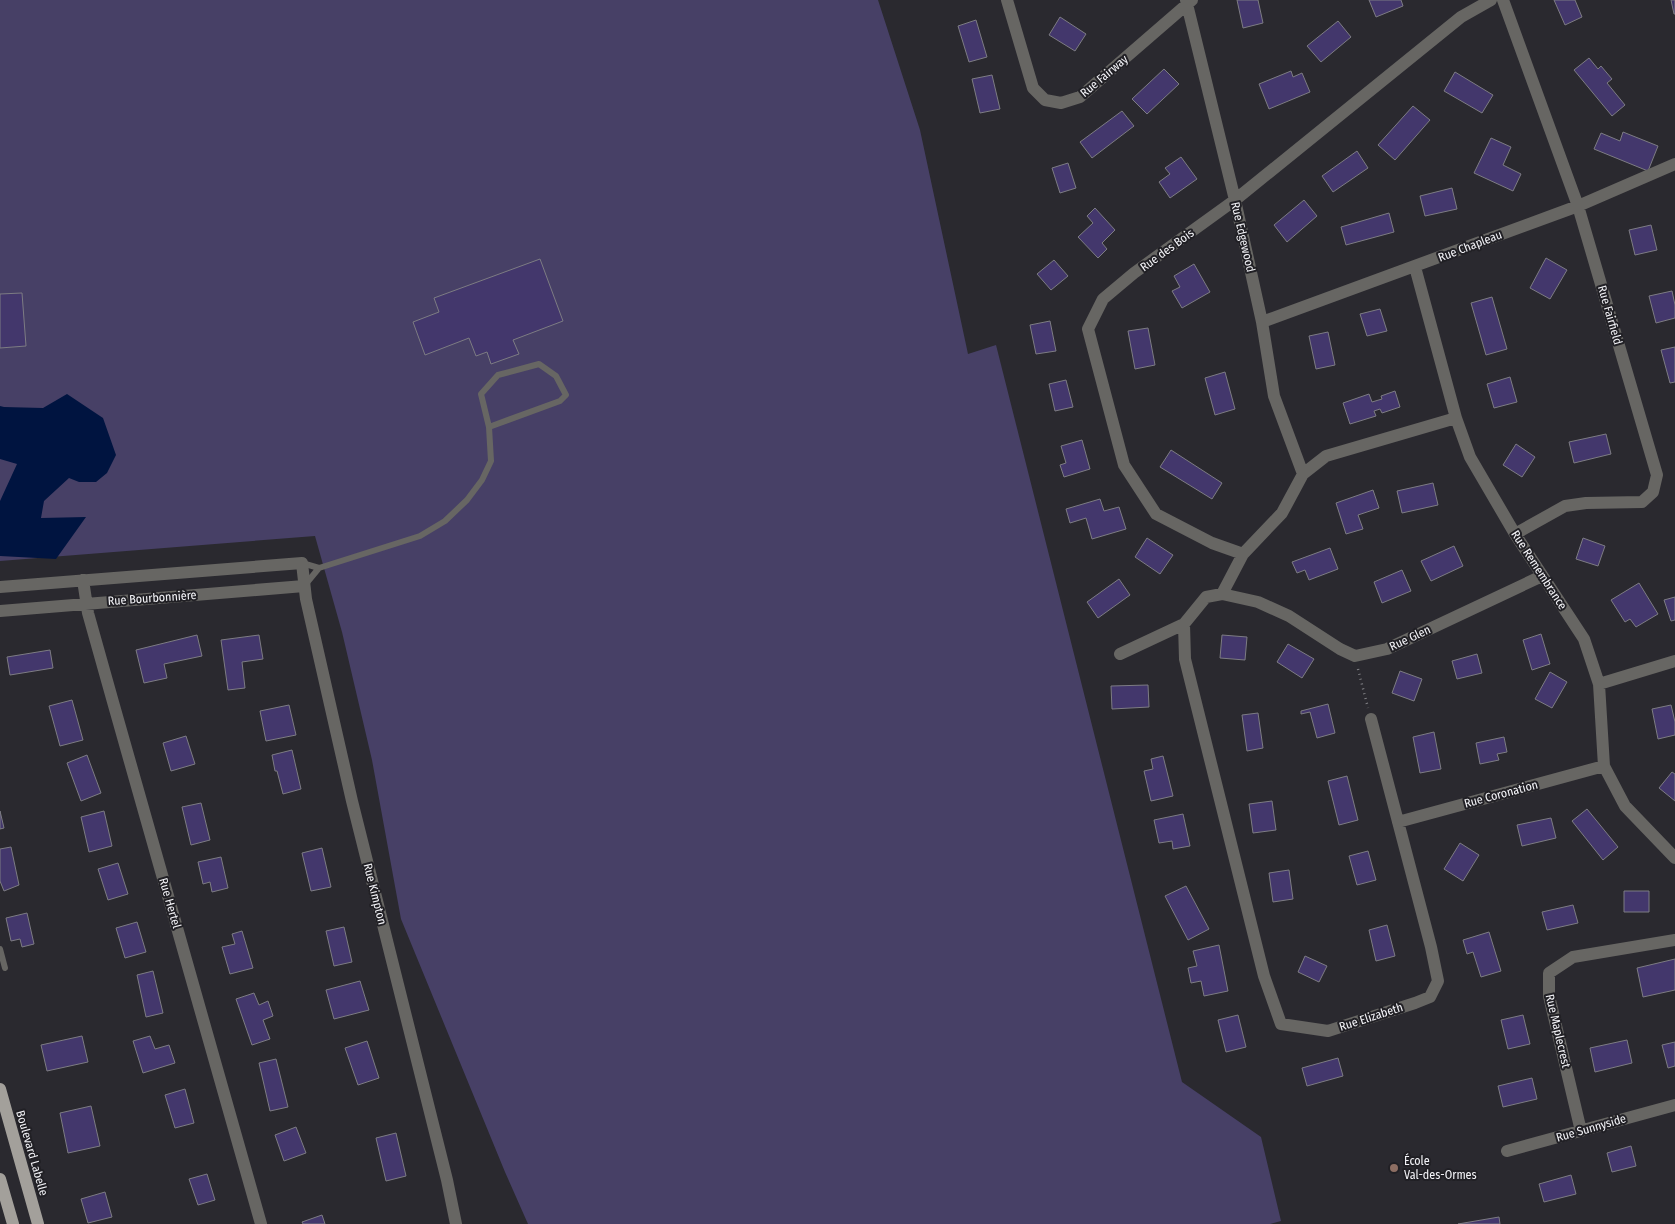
<svg xmlns="http://www.w3.org/2000/svg" width="1675" height="1224" viewBox="0 0 1675 1224" font-family="'Fira Sans Condensed',sans-serif">
<style>
.green{fill:#474066}
.water{fill:#001440}
.building{fill:#43376c;stroke:#7d7c83}
.lines{fill:none;stroke-linecap:round;stroke-linejoin:round}
.path{stroke:#808085;stroke-width:2.5;stroke-dasharray:1 4;stroke-linecap:butt}
.service{stroke:#676663;stroke-width:6}
.minor{stroke:#676663;stroke-width:12}
.primary{stroke:#a3a09b;stroke-width:12}
.education-dot{fill:#8d6e63;stroke:#212025;stroke-width:2}
.labels{text-anchor:middle;dominant-baseline:central;stroke-width:4;stroke-linejoin:round;paint-order:stroke}
.street-label{font-size:12px;fill:#f4f4f8;stroke:#212025}
.poi-label{font-size:12px;fill:#f4f4f8;stroke:#212025;text-anchor:start}
</style>
<rect width="100%" height="100%" fill="#2a292f"/>
<path class="green" d="M 0,0 L 878,0 L 920,130 L 968,354 L 996,345 L 1182,1082 L 1261,1137 L 1281,1221 L 1270,1224 L 528,1224 L 505,1172 L 401,919 L 372,760 L 342,632 L 315,536 L 0,561 Z"/>
<path class="water" d="M 67,394 L 103,418 L 116,455 L 107,473 L 96,482 L 79,482 L 69,478 L 44,501 L 41,518 L 86,517 L 56,559 L 0,556 L 0,501 L 17,464 L 0,459 L 0,406 L 4,407 L 43,408 Z"/>
<path class="building" d="M 1237,0 L 1258,0 L 1263,23 L 1243,28 Z
M 1369,0 L 1401,0 L 1403,6 L 1376,17 Z
M 1554,0 L 1575,0 L 1582,17 L 1565,25 Z
M 1671,0 L 1675,0 L 1675,14 L 1674,14 Z
M 1060,17 L 1086,34 L 1075,51 L 1049,35 Z
M 976,20 L 987,57 L 969,62 L 958,26 Z
M 1338,21 L 1351,37 L 1321,62 L 1307,46 Z
M 1589,58 L 1598,69 L 1601,66 L 1612,79 L 1607,83 L 1625,105 L 1612,116 L 1574,70 Z
M 1164,69 L 1179,84 L 1147,114 L 1132,99 Z
M 1291,71 L 1293,77 L 1302,73 L 1310,92 L 1269,109 L 1259,84 Z
M 1455,72 L 1493,95 L 1482,113 L 1444,91 Z
M 992,75 L 1000,109 L 980,113 L 972,79 Z
M 1413,106 L 1430,120 L 1395,160 L 1378,145 Z
M 1122,111 L 1134,126 L 1092,158 L 1080,142 Z
M 1623,132 L 1658,146 L 1648,171 L 1594,149 L 1601,133 L 1620,141 Z
M 1491,138 L 1511,147 L 1503,165 L 1521,174 L 1513,191 L 1474,173 Z
M 1357,151 L 1368,168 L 1333,192 L 1322,176 Z
M 1181,157 L 1197,179 L 1170,198 L 1159,182 L 1170,174 L 1165,168 Z
M 1068,163 L 1076,188 L 1060,193 L 1052,168 Z
M 1452,188 L 1457,209 L 1425,216 L 1420,196 Z
M 1304,200 L 1317,216 L 1287,242 L 1274,225 Z
M 1095,208 L 1115,230 L 1102,243 L 1107,249 L 1098,258 L 1078,237 L 1093,223 L 1087,216 Z
M 1389,213 L 1394,232 L 1346,245 L 1341,227 Z
M 1651,225 L 1657,250 L 1635,255 L 1629,230 Z
M 1546,258 L 1567,270 L 1550,299 L 1530,288 Z
M 540,259 L 563,321 L 513,340 L 519,354 L 491,364 L 487,352 L 476,356 L 469,338 L 425,355 L 413,322 L 439,312 L 434,298 Z
M 1054,260 L 1068,276 L 1051,290 L 1037,274 Z
M 1194,264 L 1210,292 L 1182,308 L 1172,291 L 1180,287 L 1174,276 Z
M 1672,291 L 1675,305 L 1675,318 L 1656,323 L 1649,296 Z
M 22,293 L 26,346 L 0,348 L 0,294 Z
M 1492,297 L 1507,349 L 1486,355 L 1471,303 Z
M 1380,309 L 1387,331 L 1367,336 L 1360,314 Z
M 1050,321 L 1056,351 L 1036,354 L 1030,325 Z
M 1148,328 L 1155,365 L 1135,369 L 1128,331 Z
M 1328,332 L 1335,365 L 1316,369 L 1309,336 Z
M 1675,347 L 1675,382 L 1670,383 L 1661,350 Z
M 1225,372 L 1235,409 L 1215,415 L 1205,378 Z
M 1510,377 L 1517,402 L 1494,408 L 1487,384 Z
M 1066,380 L 1073,407 L 1055,411 L 1049,384 Z
M 1395,391 L 1400,407 L 1382,413 L 1380,409 L 1374,411 L 1376,416 L 1350,424 L 1343,403 L 1369,394 L 1372,402 L 1382,399 L 1381,396 Z
M 1606,434 L 1611,454 L 1574,463 L 1569,442 Z
M 1082,440 L 1090,469 L 1064,477 L 1060,465 L 1066,463 L 1061,446 Z
M 1516,444 L 1535,457 L 1522,477 L 1503,465 Z
M 1171,450 L 1222,483 L 1212,499 L 1160,467 Z
M 1433,483 L 1438,505 L 1402,513 L 1397,491 Z
M 1373,490 L 1379,508 L 1358,515 L 1363,529 L 1346,534 L 1336,503 Z
M 1100,499 L 1104,511 L 1119,507 L 1126,529 L 1092,539 L 1086,518 L 1070,523 L 1066,509 Z
M 1147,538 L 1173,555 L 1160,574 L 1135,557 Z
M 1583,538 L 1605,546 L 1598,566 L 1576,559 Z
M 1454,546 L 1463,566 L 1431,581 L 1421,561 Z
M 1330,548 L 1338,569 L 1309,580 L 1305,570 L 1297,573 L 1292,562 Z
M 1402,570 L 1411,591 L 1382,603 L 1374,582 Z
M 1119,579 L 1130,595 L 1098,618 L 1087,602 Z
M 1639,583 L 1658,614 L 1636,627 L 1630,619 L 1625,622 L 1611,600 Z
M 1675,597 L 1675,620 L 1671,621 L 1664,600 Z
M 1541,634 L 1550,664 L 1532,670 L 1523,640 Z
M 197,635 L 202,656 L 164,664 L 167,678 L 144,683 L 136,650 Z
M 259,635 L 263,659 L 242,662 L 245,688 L 228,690 L 221,640 Z
M 1222,635 L 1247,637 L 1245,660 L 1220,658 Z
M 1288,644 L 1314,659 L 1302,678 L 1277,662 Z
M 50,650 L 53,668 L 10,675 L 7,657 Z
M 1477,654 L 1482,673 L 1457,679 L 1452,661 Z
M 1400,671 L 1422,679 L 1414,701 L 1392,693 Z
M 1550,672 L 1567,682 L 1552,708 L 1535,699 Z
M 1148,685 L 1149,707 L 1112,709 L 1111,686 Z
M 72,700 L 83,740 L 60,746 L 49,706 Z
M 1328,704 L 1335,733 L 1317,738 L 1310,712 L 1301,714 L 1301,711 Z
M 289,705 L 296,735 L 266,741 L 260,711 Z
M 1671,705 L 1675,722 L 1675,735 L 1658,739 L 1652,709 Z
M 1258,713 L 1263,748 L 1247,751 L 1242,715 Z
M 1434,732 L 1441,769 L 1420,773 L 1413,737 Z
M 186,736 L 195,764 L 171,771 L 163,743 Z
M 1504,737 L 1507,752 L 1497,754 L 1499,760 L 1480,764 L 1476,743 Z
M 292,750 L 301,789 L 283,794 L 277,771 L 275,771 L 272,755 Z
M 87,755 L 101,793 L 81,801 L 67,763 Z
M 1163,756 L 1173,796 L 1151,801 L 1144,771 L 1153,769 L 1151,759 Z
M 1672,772 L 1675,774 L 1675,801 L 1659,788 Z
M 1347,776 L 1358,820 L 1339,825 L 1328,781 Z
M 1272,801 L 1276,830 L 1253,833 L 1249,804 Z
M 201,803 L 210,840 L 191,845 L 182,807 Z
M 1587,809 L 1618,847 L 1603,860 L 1572,821 Z
M 0,811 L 4,828 L 0,829 Z
M 104,811 L 112,846 L 89,852 L 81,817 Z
M 1183,814 L 1190,846 L 1173,849 L 1172,841 L 1159,843 L 1154,820 Z
M 1551,818 L 1556,838 L 1522,846 L 1517,825 Z
M 1460,843 L 1479,855 L 1463,881 L 1444,869 Z
M 11,847 L 19,885 L 4,891 L 0,881 L 0,849 Z
M 322,848 L 331,887 L 311,891 L 302,853 Z
M 1368,851 L 1376,880 L 1357,885 L 1349,856 Z
M 221,857 L 228,888 L 212,892 L 210,882 L 203,884 L 198,862 Z
M 118,863 L 128,894 L 108,900 L 98,869 Z
M 1289,870 L 1293,899 L 1273,902 L 1269,873 Z
M 1186,886 L 1209,929 L 1188,940 L 1165,896 Z
M 1624,891 L 1649,891 L 1649,912 L 1624,912 Z
M 1573,905 L 1578,923 L 1547,930 L 1542,912 Z
M 27,913 L 34,944 L 22,947 L 20,939 L 11,941 L 6,918 Z
M 137,922 L 146,952 L 125,958 L 116,928 Z
M 1387,925 L 1395,956 L 1376,961 L 1369,930 Z
M 344,927 L 352,962 L 334,966 L 326,931 Z
M 242,931 L 253,968 L 230,974 L 222,947 L 235,944 L 232,934 Z
M 1489,932 L 1501,971 L 1481,977 L 1473,952 L 1467,954 L 1463,940 Z
M 1219,945 L 1228,991 L 1204,996 L 1201,981 L 1191,983 L 1188,968 L 1197,966 L 1193,951 Z
M 1305,956 L 1327,966 L 1319,982 L 1298,972 Z
M 1675,959 L 1675,990 L 1643,997 L 1637,968 Z
M 153,971 L 163,1013 L 146,1017 L 137,975 Z
M 360,981 L 369,1010 L 334,1019 L 326,990 Z
M 254,993 L 259,1005 L 268,1001 L 273,1016 L 263,1020 L 270,1039 L 252,1045 L 236,999 Z
M 1238,1015 L 1246,1047 L 1226,1052 L 1218,1020 Z
M 1523,1015 L 1530,1044 L 1508,1049 L 1501,1020 Z
M 82,1036 L 88,1062 L 47,1071 L 41,1045 Z
M 150,1036 L 155,1049 L 169,1045 L 175,1063 L 143,1073 L 133,1041 Z
M 1627,1040 L 1632,1063 L 1595,1072 L 1590,1048 Z
M 367,1041 L 379,1078 L 358,1085 L 345,1048 Z
M 1675,1042 L 1675,1066 L 1668,1068 L 1662,1045 Z
M 1338,1058 L 1343,1076 L 1307,1086 L 1302,1068 Z
M 276,1059 L 288,1107 L 270,1111 L 259,1063 Z
M 1532,1078 L 1537,1099 L 1503,1107 L 1498,1086 Z
M 185,1089 L 194,1123 L 175,1128 L 165,1095 Z
M 91,1106 L 100,1146 L 68,1153 L 60,1113 Z
M 296,1127 L 306,1153 L 284,1161 L 275,1135 Z
M 396,1133 L 406,1176 L 386,1181 L 376,1138 Z
M 1631,1146 L 1636,1166 L 1612,1172 L 1607,1153 Z
M 207,1174 L 215,1200 L 198,1205 L 189,1179 Z
M 1571,1175 L 1576,1194 L 1544,1202 L 1539,1184 Z
M 105,1192 L 112,1217 L 88,1223 L 81,1199 Z
M 322,1215 L 325,1224 L 303,1224 L 302,1222 Z
M 1499,1217 L 1500,1224 L 1458,1224 Z"/>
<g class="lines">
<path class="path" d="M 1358,669 L 1368,708"/>
<path class="service" d="M 302,563 L 319,568
M 305,585 L 319,568 L 420,536 L 445,521 L 467,500 L 482,480 L 491,461 L 489,427 L 481,394 L 498,375 L 539,364 L 556,376 L 566,395 L 560,401 L 489,427
M 0,949 L 5,968"/>
<path class="minor" d="M 1007,0 L 1033,88 L 1045,100 L 1061,103 L 1080,97 L 1192,0
M 1186,0 L 1235,200 L 1262,322 L 1274,396 L 1303,474
M 1503,0 L 1578,206 L 1657,475 L 1653,492 L 1642,502 L 1586,503 L 1565,506 L 1515,534
M 1415,267 L 1456,418 L 1470,457 L 1515,534 L 1584,639 L 1599,684 L 1604,766 L 1625,806 L 1675,858
M 1262,322 L 1578,206 L 1675,164
M 1243,554 L 1212,543 L 1156,514 L 1124,465 L 1088,329 L 1103,299 L 1134,273 L 1235,200 L 1461,17 L 1491,0
M 83,580 L 88,613 L 113,702 L 261,1224
M 0,587 L 302,563 L 306,599 L 352,801 L 447,1180 L 456,1224
M 1222,594 L 1243,554 L 1282,513 L 1303,474 L 1326,456 L 1456,418
M 0,611 L 304,586
M 1120,654 L 1184,624
M 1599,684 L 1675,661
M 1371,719 L 1431,947 L 1438,981 L 1430,997 L 1415,1003 L 1328,1031 L 1281,1024 L 1264,976 L 1185,659 L 1184,624 L 1206,597 L 1222,594 L 1258,602 L 1289,616 L 1340,649 L 1355,656 L 1387,649 L 1542,576
M 1398,822 L 1604,766
M 1581,1131 L 1549,996 L 1549,973 L 1573,957 L 1675,940
M 1507,1151 L 1675,1105"/>
<path class="primary" d="M 0,1089 L 38,1224
M 0,1179 L 13,1224"/>
</g>
<circle class="education-dot" cx="1394" cy="1168" r="5"/>
<g class="labels">
<g class="street-label">
<text transform="translate(1104 76) rotate(-40)">Rue Fairway</text>
<text transform="translate(1243 237) rotate(77)">Rue Edgewood</text>
<text transform="translate(1470 246) rotate(-21)">Rue Chapleau</text>
<text transform="translate(1167 250) rotate(-36)">Rue des Bois</text>
<text transform="translate(1610 315) rotate(74)">Rue Fairfield</text>
<text transform="translate(1539 570) rotate(57)">Rue Remembrance</text>
<text transform="translate(152 598) rotate(-4)">Rue Bourbonnière</text>
<text transform="translate(1410 638) rotate(-25)">Rue Glen</text>
<text transform="translate(1501 794) rotate(-15)">Rue Coronation</text>
<text transform="translate(375 894) rotate(76)">Rue Kimpton</text>
<text transform="translate(170 903) rotate(74)">Rue Hertel</text>
<text transform="translate(1371 1017) rotate(-18)">Rue Elizabeth</text>
<text transform="translate(1558 1031) rotate(77)">Rue Maplecrest</text>
<text transform="translate(1591 1128) rotate(-16)">Rue Sunnyside</text>
<text transform="translate(32 1153) rotate(74)">Boulevard Labelle</text>
</g>
<g class="poi-label">
<text x="1404" y="1161">École<tspan x="1404" dy="14">Val-des-Ormes</tspan></text>
</g>
</g>
</svg>
